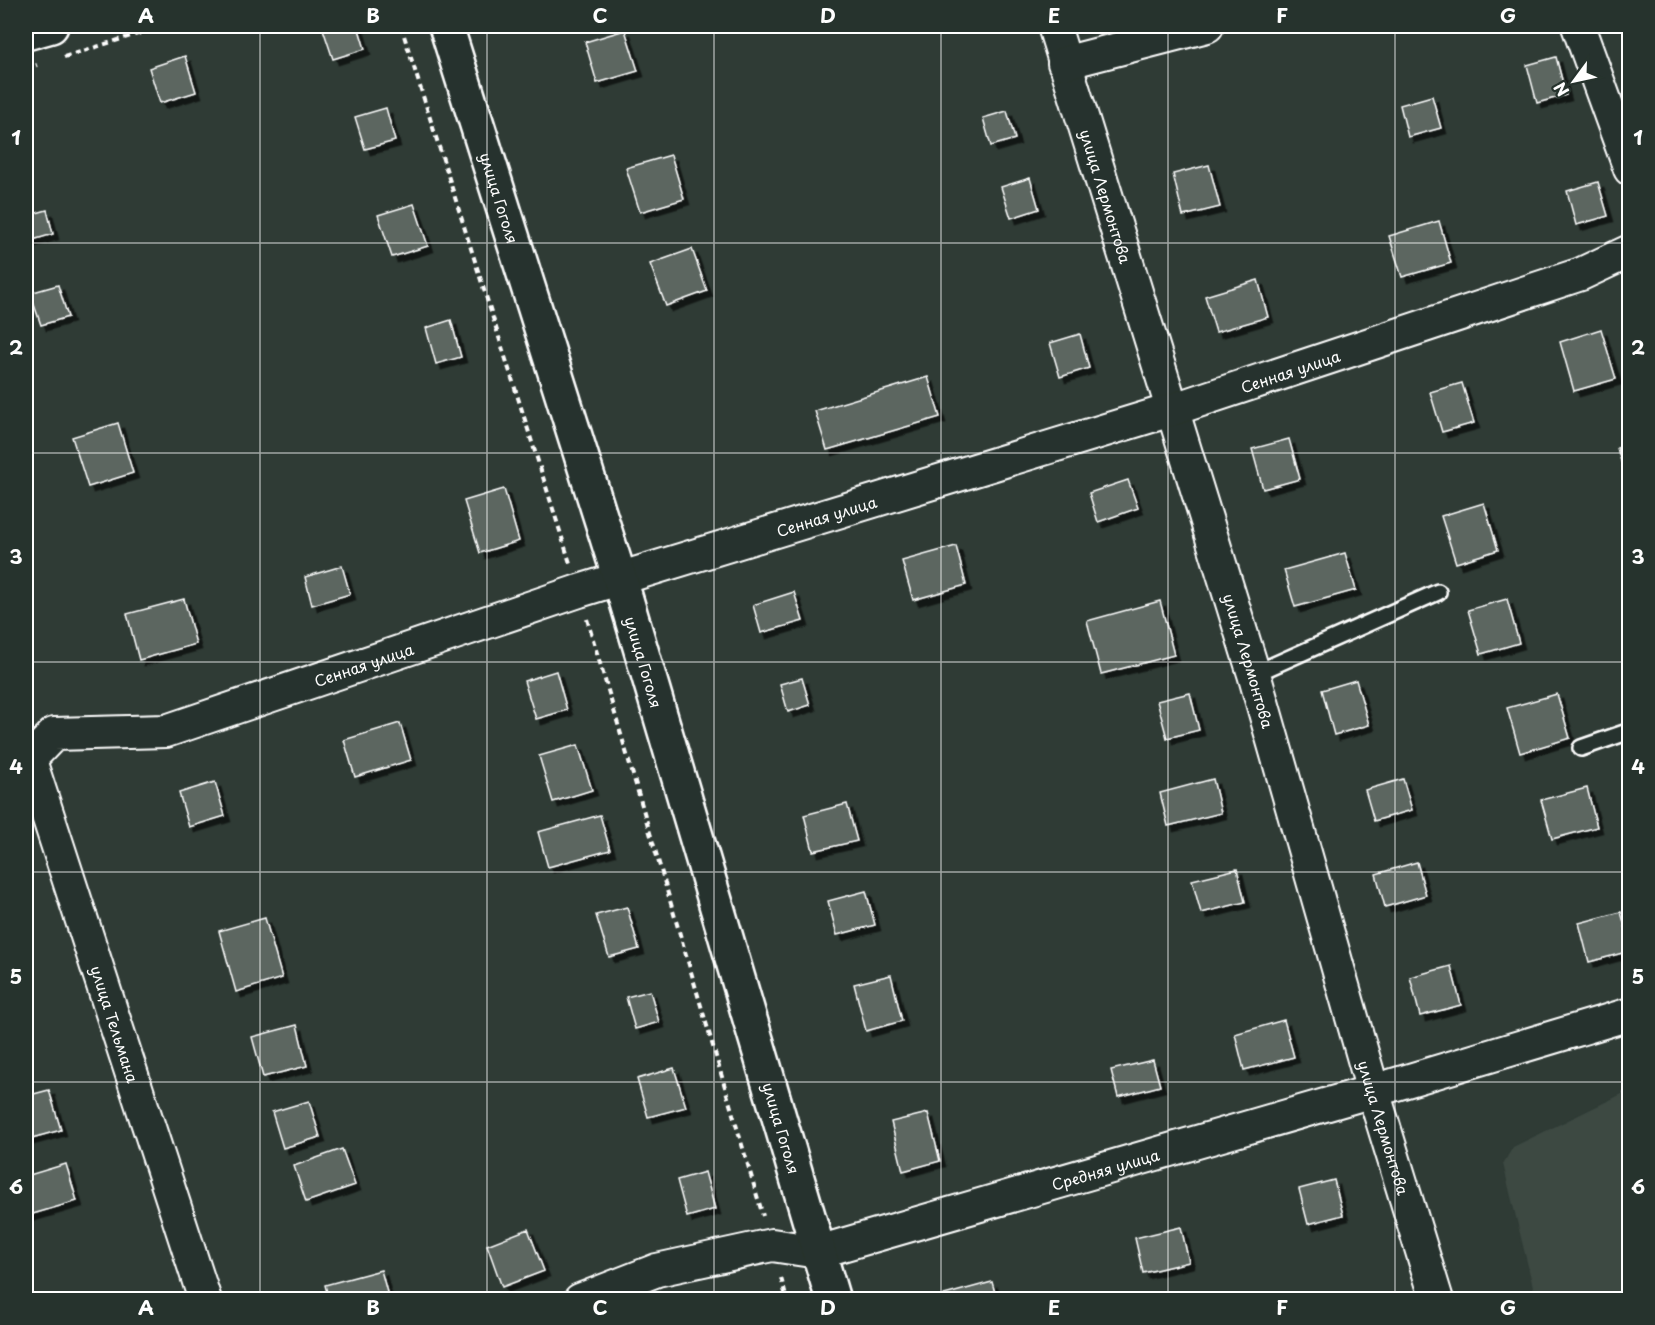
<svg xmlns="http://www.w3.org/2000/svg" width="1655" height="1325" viewBox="0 0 1655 1325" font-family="'Playpen Sans',sans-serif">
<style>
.built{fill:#3c4842}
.building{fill:#5b6661;stroke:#fff;stroke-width:1.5;filter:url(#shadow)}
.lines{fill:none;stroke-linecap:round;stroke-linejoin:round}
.lane-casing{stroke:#fff;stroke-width:20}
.street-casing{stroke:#fff;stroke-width:36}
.secondary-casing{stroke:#fff;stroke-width:38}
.path{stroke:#fff;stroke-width:4;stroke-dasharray:6 4.5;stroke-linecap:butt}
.lane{stroke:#26332d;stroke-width:15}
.street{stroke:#26332d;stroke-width:32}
.secondary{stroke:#26332d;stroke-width:33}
.grid{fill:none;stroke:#fff;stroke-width:1.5;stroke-opacity:0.55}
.labels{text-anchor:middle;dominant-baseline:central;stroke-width:4.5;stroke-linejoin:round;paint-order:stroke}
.street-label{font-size:15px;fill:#fff;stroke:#26332d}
.neatline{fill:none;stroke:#fff;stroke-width:2}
.grid-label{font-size:20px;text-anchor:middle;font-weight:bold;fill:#fff}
</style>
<defs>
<filter id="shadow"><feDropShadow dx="5.5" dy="5.5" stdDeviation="0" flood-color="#0009"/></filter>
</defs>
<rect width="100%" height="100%" fill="#2f3b35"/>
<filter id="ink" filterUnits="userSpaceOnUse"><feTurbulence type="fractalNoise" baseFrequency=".0167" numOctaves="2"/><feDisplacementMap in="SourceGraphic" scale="12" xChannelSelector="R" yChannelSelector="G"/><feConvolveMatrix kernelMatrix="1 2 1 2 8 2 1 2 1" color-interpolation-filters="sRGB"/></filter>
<g filter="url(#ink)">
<path class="built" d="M 1624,1093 L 1630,1112 L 1629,1299 L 1536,1299 L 1503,1164 L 1513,1147 Z"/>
<path class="building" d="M 322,26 L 358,26 L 365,49 L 333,59 Z
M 625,30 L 638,71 L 597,83 L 585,42 Z
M 185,56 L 196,92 L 160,103 L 149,68 Z
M 1556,57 L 1566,95 L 1537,103 L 1527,65 Z
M 1432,96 L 1441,128 L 1408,137 L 1400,105 Z
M 386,108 L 395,141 L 365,149 L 355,117 Z
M 1007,111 L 1015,139 L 991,146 L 983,118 Z
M 671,155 L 684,199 L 640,212 L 626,168 Z
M 1209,165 L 1220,207 L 1183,216 L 1173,174 Z
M 1030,178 L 1039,209 L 1011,218 L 1001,187 Z
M 1598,182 L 1608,216 L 1576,225 L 1567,191 Z
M 414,204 L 428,246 L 392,257 L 378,215 Z
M 47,210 L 53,234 L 26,242 L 26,216 Z
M 1439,221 L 1451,263 L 1402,277 L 1389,236 Z
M 692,249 L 707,291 L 666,306 L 650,264 Z
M 1258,280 L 1268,317 L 1216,332 L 1205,296 Z
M 58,285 L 68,317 L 41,325 L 30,293 Z
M 451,320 L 461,357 L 436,364 L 426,328 Z
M 1601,329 L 1616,379 L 1574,391 L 1560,342 Z
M 1080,334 L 1089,368 L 1060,377 L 1050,343 Z
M 928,377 L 940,417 L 827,450 L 815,411 Z
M 1462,383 L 1474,423 L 1442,432 L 1430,392 Z
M 118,423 L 133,473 L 88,487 L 72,437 Z
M 1289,439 L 1300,479 L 1263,489 L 1252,449 Z
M 1630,444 L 1630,488 L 1629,488 L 1617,448 Z
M 1128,480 L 1138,508 L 1098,522 L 1089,493 Z
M 504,489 L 519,541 L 480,553 L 464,501 Z
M 1484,503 L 1498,550 L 1456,563 L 1441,516 Z
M 956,546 L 966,585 L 913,600 L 902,561 Z
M 1345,553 L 1356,590 L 1295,607 L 1284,570 Z
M 342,566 L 350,594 L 312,605 L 305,577 Z
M 794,592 L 803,621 L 761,633 L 753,605 Z
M 184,599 L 196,644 L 139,660 L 127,614 Z
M 1507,599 L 1519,643 L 1481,654 L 1468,610 Z
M 1160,601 L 1174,655 L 1101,674 L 1087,621 Z
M 556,671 L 567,710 L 536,719 L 524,681 Z
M 802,678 L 810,705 L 788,712 L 780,684 Z
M 1356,680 L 1369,725 L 1334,735 L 1322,690 Z
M 1190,693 L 1199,730 L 1167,738 L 1157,701 Z
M 1557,694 L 1570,738 L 1520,753 L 1507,708 Z
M 400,723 L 411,760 L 355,777 L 344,740 Z
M 578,745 L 592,790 L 553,802 L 539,756 Z
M 1213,779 L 1221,813 L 1168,826 L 1160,793 Z
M 1403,779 L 1412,810 L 1374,821 L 1365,790 Z
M 215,782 L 225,816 L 189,827 L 179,793 Z
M 1587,788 L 1597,827 L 1552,839 L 1541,800 Z
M 847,804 L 857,841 L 813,851 L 804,815 Z
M 600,815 L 610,850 L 548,867 L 538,832 Z
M 1417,862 L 1426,895 L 1385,907 L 1376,874 Z
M 1237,869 L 1245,902 L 1201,913 L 1192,880 Z
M 866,891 L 875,925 L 837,935 L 828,901 Z
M 627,907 L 639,949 L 609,957 L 596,915 Z
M 1621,912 L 1630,943 L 1630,951 L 1589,962 L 1579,923 Z
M 265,918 L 282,978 L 236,992 L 219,931 Z
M 1451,966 L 1461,1005 L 1420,1016 L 1410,977 Z
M 891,975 L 902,1021 L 866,1031 L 854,984 Z
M 650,991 L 659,1022 L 635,1029 L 626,997 Z
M 1284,1020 L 1294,1057 L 1244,1070 L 1235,1034 Z
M 297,1025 L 307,1066 L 263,1077 L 252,1037 Z
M 1153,1060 L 1160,1086 L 1118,1097 L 1111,1070 Z
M 674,1068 L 686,1107 L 648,1117 L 637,1079 Z
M 49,1090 L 61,1130 L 28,1139 L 26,1129 L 26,1096 Z
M 1630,1092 L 1630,1112 L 1624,1093 Z
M 309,1101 L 320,1137 L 283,1148 L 272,1112 Z
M 928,1113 L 940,1161 L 903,1171 L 891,1122 Z
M 342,1149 L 355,1185 L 306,1202 L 294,1166 Z
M 66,1164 L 77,1201 L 26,1216 L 26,1176 Z
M 705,1172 L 715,1209 L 687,1217 L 677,1180 Z
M 1334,1180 L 1343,1215 L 1308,1224 L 1299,1189 Z
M 1181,1227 L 1189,1262 L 1143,1273 L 1135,1238 Z
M 528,1229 L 544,1271 L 502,1287 L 487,1245 Z
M 381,1270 L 389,1300 L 329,1300 L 325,1285 Z
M 992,1282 L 997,1300 L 945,1300 L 944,1295 Z"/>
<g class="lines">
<g class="lane-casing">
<path id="lane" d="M 1254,674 L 1438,592
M 1581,748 L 1630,731"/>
</g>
<g class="street-casing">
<g id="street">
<path id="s1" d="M 1054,26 L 1254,674 L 1373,1091 L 1437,1300"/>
<path d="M 1578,26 L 1630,169"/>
<path d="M 1064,63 L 1207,26"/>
<path id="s2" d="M 26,748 L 205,1300"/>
<path id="s3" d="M 26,761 L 29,760 L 54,734 L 166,731 L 579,591 L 1171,410 L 1581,274 L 1630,251"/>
<path id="s4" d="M 580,1300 L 657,1270 L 772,1245 L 818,1252 L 1373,1091 L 1630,1014"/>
</g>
</g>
<g class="secondary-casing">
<g id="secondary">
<path id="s5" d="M 446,26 L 620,579 L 833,1300"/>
<path d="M 26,33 L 51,26"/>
</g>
</g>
<path class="path" d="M 401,26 L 570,563
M 64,57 L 163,26
M 26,69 L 37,65
M 587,619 L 763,1216
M 781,1278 L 787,1300"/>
<use href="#lane" class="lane"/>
<use href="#street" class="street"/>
<use href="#secondary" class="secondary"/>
</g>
</g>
<path class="grid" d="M 260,26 L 260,1300M 487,26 L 487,1300M 714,26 L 714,1300M 941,26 L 941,1300M 1168,26 L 1168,1300M 1395,26 L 1395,1300M 26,243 L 1630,243M 26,453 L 1630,453M 26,662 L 1630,662M 26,872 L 1630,872M 26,1082 L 1630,1082"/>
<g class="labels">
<g class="street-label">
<text stroke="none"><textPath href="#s5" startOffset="180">улица Гоголя</textPath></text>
<text stroke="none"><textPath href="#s1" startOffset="178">улица Лермонтова</textPath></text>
<text stroke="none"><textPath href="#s3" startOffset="1332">Сенная улица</textPath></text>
<text stroke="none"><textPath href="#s3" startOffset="846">Сенная улица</textPath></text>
<text stroke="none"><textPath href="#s5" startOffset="666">улица Гоголя</textPath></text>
<text stroke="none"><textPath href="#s1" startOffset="664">улица Лермонтова</textPath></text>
<text stroke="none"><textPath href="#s3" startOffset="360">Сенная улица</textPath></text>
<text stroke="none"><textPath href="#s2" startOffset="290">улица Тельмана</textPath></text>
<text stroke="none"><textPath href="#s5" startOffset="1152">улица Гоголя</textPath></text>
<text stroke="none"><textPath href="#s1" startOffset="1150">улица Лермонтова</textPath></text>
<text stroke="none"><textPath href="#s4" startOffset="546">Средняя улица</textPath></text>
</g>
</g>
<rect width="1655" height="1325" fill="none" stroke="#26332d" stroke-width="66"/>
<g transform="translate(1574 81) rotate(237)" stroke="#26332d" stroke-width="4.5" paint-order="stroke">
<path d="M0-4.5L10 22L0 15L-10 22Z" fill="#ffffff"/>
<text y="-9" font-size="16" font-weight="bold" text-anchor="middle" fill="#ffffff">N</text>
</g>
<rect x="33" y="33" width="1589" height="1259" class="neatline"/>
<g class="grid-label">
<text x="146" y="23">A</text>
<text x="373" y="23">B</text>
<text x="600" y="23">C</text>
<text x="828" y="23">D</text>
<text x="1054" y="23">E</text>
<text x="1282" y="23">F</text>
<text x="1508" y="23">G</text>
<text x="16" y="145">1</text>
<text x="1638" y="145">1</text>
<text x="16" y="355">2</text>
<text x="1638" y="355">2</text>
<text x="16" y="564">3</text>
<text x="1638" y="564">3</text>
<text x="16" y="774">4</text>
<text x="1638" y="774">4</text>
<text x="16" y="984">5</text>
<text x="1638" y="984">5</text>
<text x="16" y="1194">6</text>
<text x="1638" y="1194">6</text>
<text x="146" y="1315">A</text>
<text x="373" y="1315">B</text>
<text x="600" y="1315">C</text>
<text x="828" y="1315">D</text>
<text x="1054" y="1315">E</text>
<text x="1282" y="1315">F</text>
<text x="1508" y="1315">G</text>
</g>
</svg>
